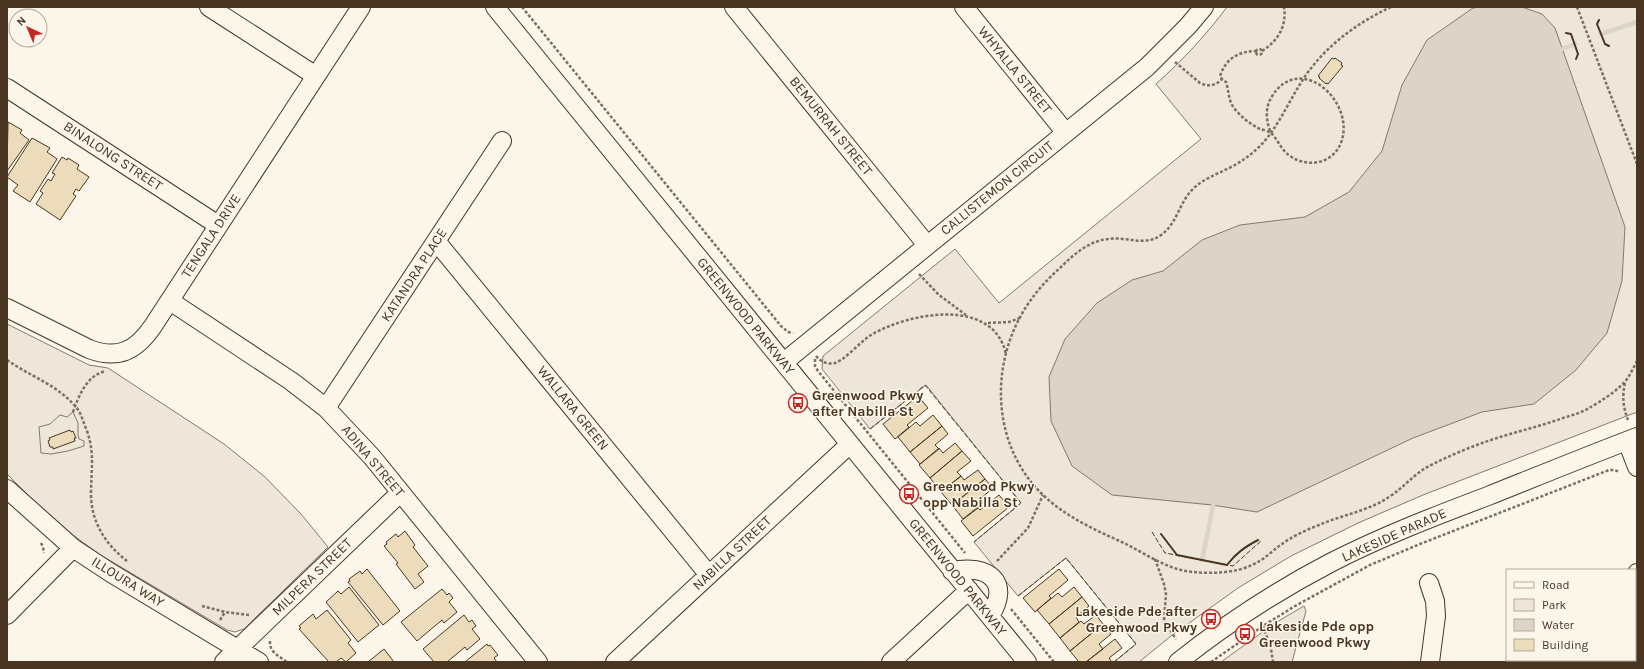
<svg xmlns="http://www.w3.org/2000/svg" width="1644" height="669" viewBox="0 0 1644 669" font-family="Karla,sans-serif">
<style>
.green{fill:#ede6d9;stroke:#887966}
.parking{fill:#ede7d9;stroke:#887966}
.water{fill:#dcd4c6;stroke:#887966}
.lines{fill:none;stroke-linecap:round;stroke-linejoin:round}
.stream{stroke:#dcd4c6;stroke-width:4.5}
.building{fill:#ecdcbc;stroke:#4a3520}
.minor-casing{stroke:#4a3520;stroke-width:20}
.path{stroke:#7f6f5c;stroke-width:2.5;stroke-dasharray:3 2;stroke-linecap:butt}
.minor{stroke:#fbf6e9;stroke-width:18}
.fence{stroke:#4a3520;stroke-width:1;stroke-dasharray:5 2;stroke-linecap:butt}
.wall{stroke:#4a3520;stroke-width:2}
.labels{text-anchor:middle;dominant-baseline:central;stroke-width:3;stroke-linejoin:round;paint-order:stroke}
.street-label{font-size:14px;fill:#4a3520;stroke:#fbf6e9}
.poi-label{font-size:14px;font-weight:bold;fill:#4a3520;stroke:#fbf6e9;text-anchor:start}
</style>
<rect width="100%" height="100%" fill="#fbf6e9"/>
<path class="green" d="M 1227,7 L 1637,7 L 1637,412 L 1423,495 L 1358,523 L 1291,556 L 1238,588 L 1171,636 L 1139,662 L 1114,662 L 1136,644 L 1066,558 L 1018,596 L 974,542 L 1021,503 L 926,385 L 870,429 L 822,369 L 823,356 L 955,249 L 999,303 L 1201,139 L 1156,84 C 1183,60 1206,35 1227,7 Z
M 7,324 L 89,365 L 108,368 L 224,444 L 265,477 L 301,514 L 328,547 L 244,629 L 235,632 L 227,630 L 99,554 L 70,533 L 41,508 L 7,474 Z
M 1304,606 L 1306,611 L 1292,662 L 1221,662 L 1275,623 Z"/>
<path class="parking" d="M 73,412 L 78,423 L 78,435 L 79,439 L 84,441 L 84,446 L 68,451 L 51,454 L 41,453 L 39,427 L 50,424 L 60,415 L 67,417 Z"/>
<path class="water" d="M 1479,7 L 1522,7 L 1542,14 L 1555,28 L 1625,227 L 1622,281 L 1607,333 L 1576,370 L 1534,404 L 1482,412 L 1413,438 L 1257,512 L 1212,505 L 1112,495 L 1072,466 L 1051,421 L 1049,377 L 1065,339 L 1097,303 L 1132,280 L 1163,271 L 1202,240 L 1240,225 L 1305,217 L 1349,192 L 1382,151 L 1402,85 L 1427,40 L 1473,8 Z"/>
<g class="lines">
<path class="stream" d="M 1601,34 L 1637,22
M 1558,53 L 1562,49 L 1575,44
M 1202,560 L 1214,501"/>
</g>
<path class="building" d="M 1332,58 L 1334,59 L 1335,58 L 1342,63 L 1341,65 L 1343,66 L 1328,84 L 1326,83 L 1326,84 L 1319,78 L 1320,77 L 1318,76 Z
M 8,122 L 22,130 L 20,133 L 29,140 L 7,171 Z
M 32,138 L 50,148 L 47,152 L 57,159 L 30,202 L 13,191 L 18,185 L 7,177 Z
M 62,157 L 67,160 L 68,158 L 79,165 L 77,169 L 89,177 L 79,191 L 76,189 L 73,194 L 76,196 L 60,220 L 36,204 L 43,193 L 40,191 L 48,179 L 51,181 L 55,174 L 52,173 Z
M 918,396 L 928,408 L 907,425 L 909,427 L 895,439 L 883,424 Z
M 933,415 L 942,426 L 910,452 L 898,437 L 916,422 L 920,426 Z
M 942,426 L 948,434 L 935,445 L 939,449 L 920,464 L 910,452 Z
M 70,430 L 71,432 L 73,431 L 76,438 L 74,438 L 75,441 L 53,449 L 53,447 L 50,447 L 48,441 L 50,440 L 49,438 Z
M 955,443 L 962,451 L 930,478 L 919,465 L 939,448 L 943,453 Z
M 962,451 L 971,461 L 957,472 L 961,476 L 941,492 L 930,478 Z
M 978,470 L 985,479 L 952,505 L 941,492 L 961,476 L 964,480 Z
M 985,479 L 993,488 L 980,499 L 983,503 L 963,519 L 952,505 Z
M 999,495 L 1009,507 L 973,536 L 961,521 L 978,508 L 980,510 Z
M 405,531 L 415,545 L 413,547 L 428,566 L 418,574 L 424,582 L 415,589 L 396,564 L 398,563 L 384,546 L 387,544 L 386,542 L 396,534 L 398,537 Z
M 367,569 L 400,611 L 383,625 L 348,582 L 350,581 L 349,579 L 360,571 L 362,574 Z
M 1059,569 L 1068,580 L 1049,596 L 1051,598 L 1035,612 L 1023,598 Z
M 349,587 L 379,625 L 358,642 L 326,602 L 338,591 L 341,594 Z
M 1074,587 L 1082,597 L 1049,624 L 1037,610 L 1058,593 L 1062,597 Z
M 442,589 L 447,595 L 449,593 L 453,598 L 449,602 L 457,612 L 444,623 L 442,620 L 417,641 L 401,622 Z
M 1082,597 L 1089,606 L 1076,617 L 1079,622 L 1060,638 L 1049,624 Z
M 327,610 L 351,640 L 348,643 L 356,653 L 346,662 L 341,658 L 336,662 L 329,662 L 299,629 L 301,628 L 299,626 L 313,614 L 316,619 Z
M 464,615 L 469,622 L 472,620 L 476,626 L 472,629 L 480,639 L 467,650 L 465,647 L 447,662 L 434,662 L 423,649 Z
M 1096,615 L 1103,624 L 1070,651 L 1060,638 L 1081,621 L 1084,624 Z
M 1103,624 L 1111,634 L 1099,644 L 1103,649 L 1086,662 L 1079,662 L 1070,651 Z
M 1115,639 L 1122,648 L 1109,658 L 1111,661 L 1110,662 L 1086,662 Z
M 487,644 L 488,646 L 490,645 L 498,655 L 494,658 L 497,662 L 465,662 Z
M 384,649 L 394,662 L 368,662 Z"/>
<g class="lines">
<g class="minor-casing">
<path id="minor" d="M 209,7 L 316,76
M 495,7 L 1027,662
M 734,7 L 927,245
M 964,7 L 1066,133
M 7,88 L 218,225
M 436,241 L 709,575
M 170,301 L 291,381 L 326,408 L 372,457 L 538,662
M 7,308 L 89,349 C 118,360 136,351 153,326 L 361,7
M 784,362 L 1147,67 L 1188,26 L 1204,7
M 326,408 L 502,141
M 1627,441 L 1637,467
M 7,489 L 73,548 L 111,573 L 259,662
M 952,571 C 987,564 1012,581 990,616
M 1429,583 L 1435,601 L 1436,616 L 1430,662
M 1635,588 L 1637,573
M 7,615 L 73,548
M 224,662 L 400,493
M 615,662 L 850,444
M 891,662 L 969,590
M 1178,662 C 1226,624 1278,590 1332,562 C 1383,536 1435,516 1488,496 C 1538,476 1587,456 1637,437
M 1625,662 L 1625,660"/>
</g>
<path class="path" d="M 522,7 L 781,326 L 788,332 L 793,333
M 1391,7 C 1356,23 1322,49 1302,81 C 1288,103 1278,127 1261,145 C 1251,155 1240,163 1227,169 C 1215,175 1201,180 1192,190 C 1179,203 1177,224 1161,235 C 1145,247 1126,236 1108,239 C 1089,241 1074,254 1061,267 C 1051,276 1041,286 1033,297 C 989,355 989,441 1041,493 C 1064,516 1095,530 1124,543 C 1146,554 1168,570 1193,572 C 1213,574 1237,573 1254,564 C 1265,559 1273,550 1282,544 C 1293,536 1306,530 1319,525 C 1342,515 1368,511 1389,497 C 1406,486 1414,473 1433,464 C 1453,454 1475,445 1497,438 C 1519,431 1541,426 1563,418 C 1572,415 1581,413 1589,408 C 1600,402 1620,389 1627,379 C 1631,373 1634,367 1637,361
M 1577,7 L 1637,164
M1256 52a3 3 0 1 1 6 0a3 3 0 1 1-6 0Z
M 1257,51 C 1239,51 1226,58 1220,76 L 1222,79 L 1226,82 C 1229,91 1228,100 1234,108 C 1241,117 1250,124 1260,129 C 1263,130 1268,131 1271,133 C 1277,138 1281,150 1290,156 C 1309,169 1335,163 1342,140 C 1354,99 1298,51 1271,98 C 1265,108 1266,122 1271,133
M 1262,51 C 1278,41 1287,26 1284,7
M 1175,62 L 1200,83 C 1209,87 1215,86 1222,79
M 919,274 L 939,295 L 966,315
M 988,323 L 1009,322 L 1020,318
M 816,356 C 821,362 828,365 835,363 C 845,360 861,341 871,335 C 908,313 993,296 1006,354
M 815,359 L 815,366 L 818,371 L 965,553
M 7,360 C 31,377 61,386 79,411 C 82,417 84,424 87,431 C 95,454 91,470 91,494 C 91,522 106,545 127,561
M 1625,383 C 1622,396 1623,407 1628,420
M 73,412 C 79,395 87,375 106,371
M 41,543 L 43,547 L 44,553
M 1155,559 L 1164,584 L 1166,594 L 1164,621 L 1176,639
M 997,561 L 1028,528 L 1043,495
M 202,606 L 225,612 L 249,615
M 1011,609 L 1054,662
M 220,620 L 225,612
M 1263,626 L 1271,649 L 1273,662
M 270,641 C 269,652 279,656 287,662
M 1211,662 L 1263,626 L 1295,606 L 1370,565 L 1420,544 L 1609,470 L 1614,470 L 1620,472"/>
<use href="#minor" class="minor"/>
<path class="fence" d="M 870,429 L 925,385 L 1021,503 L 974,542
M 1152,532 L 1165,553 L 1233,566 L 1261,541
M 1018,596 L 1066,558 L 1136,644 L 1114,662"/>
<path class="wall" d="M 1599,20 L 1597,24 L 1605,44 L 1609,46
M 1566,33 L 1571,34 L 1578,54 L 1576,59
M 1161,534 L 1177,555 L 1227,565 C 1236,553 1245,547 1258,540"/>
</g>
<defs>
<g id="bus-ring" transform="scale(1)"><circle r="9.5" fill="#fbf6e9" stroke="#c62828" stroke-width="1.5"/><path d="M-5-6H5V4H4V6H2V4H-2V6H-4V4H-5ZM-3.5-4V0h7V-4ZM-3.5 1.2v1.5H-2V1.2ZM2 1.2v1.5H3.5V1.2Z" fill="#c62828"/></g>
</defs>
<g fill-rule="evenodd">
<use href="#bus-ring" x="798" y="403"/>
<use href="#bus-ring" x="909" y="494"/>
<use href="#bus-ring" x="1211" y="619"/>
<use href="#bus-ring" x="1245" y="634"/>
</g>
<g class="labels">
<g class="street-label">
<text transform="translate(1015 70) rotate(51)">WHYALLA STREET</text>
<text transform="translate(831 126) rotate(51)">BEMURRAH STREET</text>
<text transform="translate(113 156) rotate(33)">BINALONG STREET</text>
<text transform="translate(997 188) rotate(-39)">CALLISTEMON CIRCUIT</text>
<text transform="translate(211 236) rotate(-57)">TENGALA DRIVE</text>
<text transform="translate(414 275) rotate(-57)">KATANDRA PLACE</text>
<text transform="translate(746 316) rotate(51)">GREENWOOD PARKWAY</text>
<text transform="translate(573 408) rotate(51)">WALLARA GREEN</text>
<text transform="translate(373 461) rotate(50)">ADINA STREET</text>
<text transform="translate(1394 535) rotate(-24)">LAKESIDE PARADE</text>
<text transform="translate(732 553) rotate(-43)">NABILLA STREET</text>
<text transform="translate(312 577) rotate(-44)">MILPERA STREET</text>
<text transform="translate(958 577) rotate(51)">GREENWOOD PARKWAY</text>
<text transform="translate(128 582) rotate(32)">ILLOURA WAY</text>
</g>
<g class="poi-label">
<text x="812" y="395">Greenwood Pkwy<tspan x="812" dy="16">after Nabilla St</tspan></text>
<text x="923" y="486">Greenwood Pkwy<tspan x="923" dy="16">opp Nabilla St</tspan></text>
<text x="1197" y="611" text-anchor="end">Lakeside Pde after<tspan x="1197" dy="16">Greenwood Pkwy</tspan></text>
<text x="1259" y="626">Lakeside Pde opp<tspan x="1259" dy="16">Greenwood Pkwy</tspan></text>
</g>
</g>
<rect width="1644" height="669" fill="none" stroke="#4a3520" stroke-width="16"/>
<rect x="1506" y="569" width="130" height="92" fill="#fbf6e9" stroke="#b4a999"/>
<rect x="1514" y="582" width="20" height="6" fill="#fbf6e9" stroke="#b4a999"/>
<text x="1542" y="589" font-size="12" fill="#4a3520">Road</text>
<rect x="1514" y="599" width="20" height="12" fill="#ede6d9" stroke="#b4a999"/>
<text x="1542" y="609" font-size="12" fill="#4a3520">Park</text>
<rect x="1514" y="619" width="20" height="12" fill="#dcd4c6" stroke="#b4a999"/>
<text x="1542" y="629" font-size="12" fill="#4a3520">Water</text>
<rect x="1514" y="639" width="20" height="12" fill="#ecdcbc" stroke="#b4a999"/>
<text x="1542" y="649" font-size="12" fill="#4a3520">Building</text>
<g transform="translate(28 28) rotate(316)"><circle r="19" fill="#fbf6e9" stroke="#b4a999"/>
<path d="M0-3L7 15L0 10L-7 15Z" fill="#c62828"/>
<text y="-6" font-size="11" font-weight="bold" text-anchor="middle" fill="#4a3520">N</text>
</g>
</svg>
